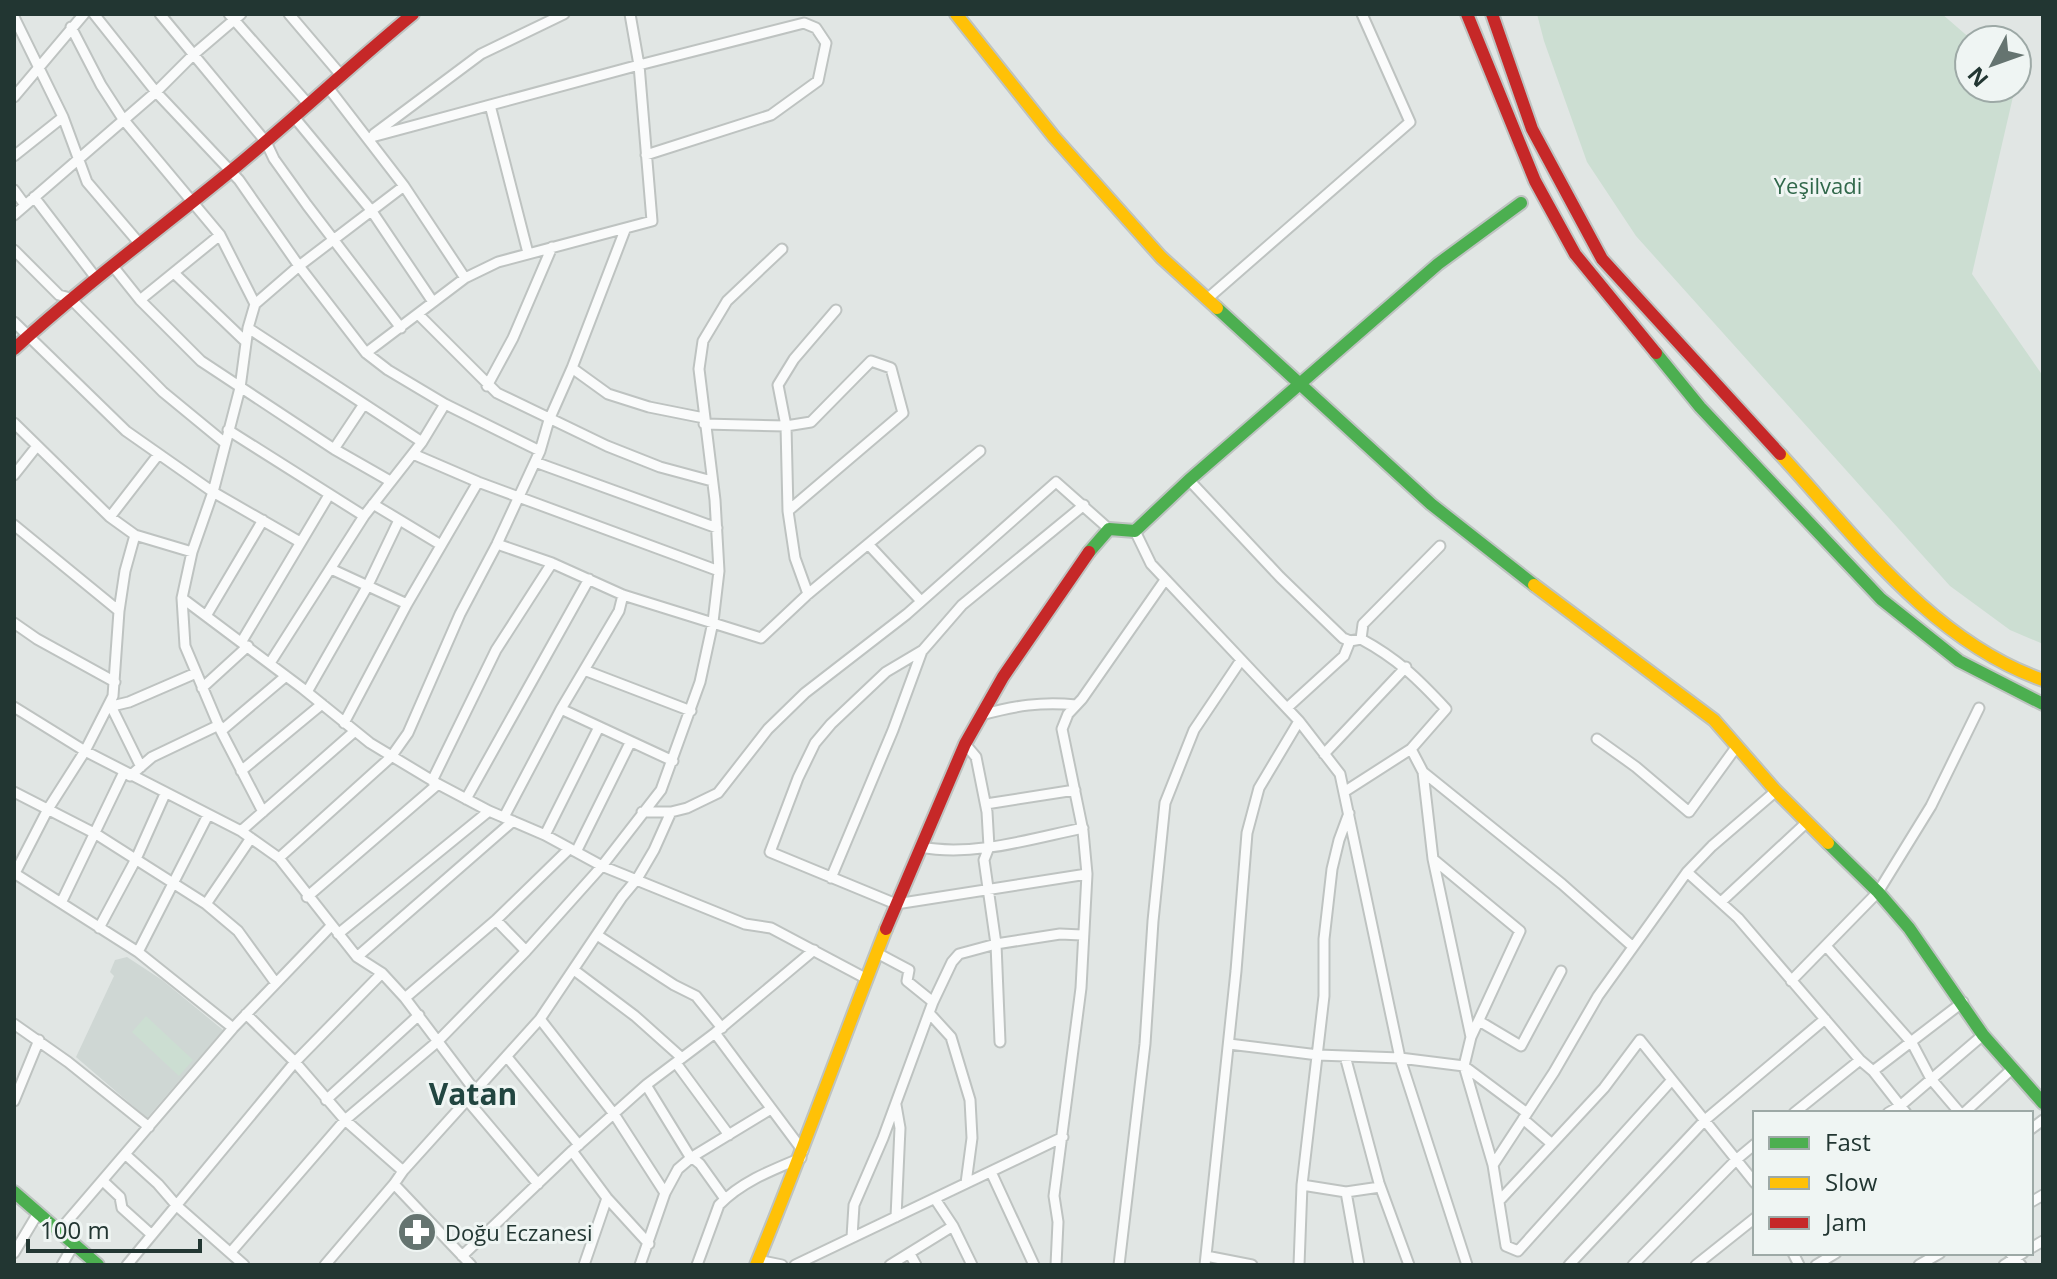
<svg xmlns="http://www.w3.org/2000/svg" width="2057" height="1279" viewBox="0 0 2057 1279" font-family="'Open Sans',sans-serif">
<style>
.built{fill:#cfd7d4}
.green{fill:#ccded2}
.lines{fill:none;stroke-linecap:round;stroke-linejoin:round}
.street-casing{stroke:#bec3c1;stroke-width:13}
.fast-casing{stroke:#bec3c1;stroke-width:16}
.slow-casing{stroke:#bec3c1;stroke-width:16}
.jam-casing{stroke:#bec3c1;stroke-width:16}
.street{stroke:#fafbfb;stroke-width:9}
.fast{stroke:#4caf50;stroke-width:12}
.slow{stroke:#ffc107;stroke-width:12}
.jam{stroke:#c62828;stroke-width:12}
.labels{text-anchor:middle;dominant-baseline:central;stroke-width:6;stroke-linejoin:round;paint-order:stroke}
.park-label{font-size:22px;fill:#31684b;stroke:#eff5f3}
.poi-label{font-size:22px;fill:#223632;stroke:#eff5f3;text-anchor:start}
.district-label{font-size:30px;font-weight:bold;fill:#214540;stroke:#eff5f3}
</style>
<rect width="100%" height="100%" fill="#e1e6e4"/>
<path class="built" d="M 127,957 L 162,980 L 223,1030 L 147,1118 L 76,1057 L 114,976 L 110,972 L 115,960 Z"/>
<path class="green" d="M 1537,14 L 1942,14 L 1972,40 L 1969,40 L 1969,88 L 2015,88 L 1972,274 L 2043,376 L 2043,644 L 2010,630 L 1950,586 L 1636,236 L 1587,162 L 1544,41 Z
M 146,1016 L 193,1060 L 179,1076 L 132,1032 Z"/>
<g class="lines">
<g class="street-casing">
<path id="street" d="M 94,14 L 156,92 L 239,180 L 299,266 L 366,353 L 388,370 L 445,404 L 540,451
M 160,14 L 266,142 L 274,159 L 307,205 L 401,328
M 229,14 L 309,105
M 289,14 L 340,74
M 630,14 L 639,65 L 804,23 L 816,28 L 826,43 L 818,81 L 771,115 L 646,155
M 14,17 L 63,117 L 87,182 L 139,243
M 71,27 L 101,85 L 123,119 L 220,235 L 255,304
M 327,86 L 404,186 L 465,278
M 14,97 L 84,14
M 490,105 L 528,253
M 294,117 L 371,210 L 433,302
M 374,134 L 481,54 L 564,14
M 14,156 L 63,117
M 14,190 L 25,205
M 34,197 L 96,278
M 14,215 L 156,92 L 193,55 L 241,14
M 14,250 L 59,295 L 70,298 L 163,392 L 225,443
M 112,265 L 140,300 L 201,361 L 334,449 L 390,481
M 174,273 L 246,342
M 1207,299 L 1410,122 L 1362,14
M 140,300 L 220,235
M 418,314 L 497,393 L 607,446 L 660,467 L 712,481
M 14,322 L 126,431 L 213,492 L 300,542
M 248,328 L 422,442
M 366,353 L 465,278 L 498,262 L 652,221 L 639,65 L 368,138
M 572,368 L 608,394 L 649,407 L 704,418
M 487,386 L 513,338 L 552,247
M 14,423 L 110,517 L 135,535 L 192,552
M 704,424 L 786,426 L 811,422 L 871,361 L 891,368 L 903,413 L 788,511
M 228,430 L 364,516
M 334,449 L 364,404
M 413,454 L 478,482 L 719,571
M 535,462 L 717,528
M 14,475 L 37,446
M 1189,480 L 1280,577 L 1343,638 L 1350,641 L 1361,639 C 1398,659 1418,679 1446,709 L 1411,749 L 1344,792
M 373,504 L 441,545
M 1084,505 L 962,605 L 923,650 L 886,672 L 831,724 L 815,743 L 798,778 L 770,852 L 896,904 L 1087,874
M 110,517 L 158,455
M 14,525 L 119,611
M 1135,531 L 1151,564 L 1299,721 L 1340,774 L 1400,1058 L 1467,1265
M 497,544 L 552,563 L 623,595 L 761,638 L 808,594 L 980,451
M 868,544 L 921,601
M 331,569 L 407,604
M 808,594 L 795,558 L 788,511 L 786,426 L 778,385 L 794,359 L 836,310
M 182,598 L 302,688 L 370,743 L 438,784 L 489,811 L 545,835 L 602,866 L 745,924 L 771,928 L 867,979
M 206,616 L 263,520
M 14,623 L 37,639 L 115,682
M 1361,639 L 1363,624 L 1440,546
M 242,641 L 329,495
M 270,663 L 364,516 L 422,442 L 445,404
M 584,670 L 691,711
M 202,688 L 248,646
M 307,692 L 367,587 L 399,520
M 111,706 L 141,767
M 14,707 L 85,751 L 241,831 L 279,858 L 357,957 L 382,973 L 405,998 L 476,1092
M 108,707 L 129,702 L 196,673
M 1287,708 L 1344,656 L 1350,641
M 561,709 L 673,761
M 981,715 C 1014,706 1042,701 1076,705
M 344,723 L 407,604 L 478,482
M 221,731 L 286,676
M 1597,739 L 1636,767 L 1689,812 L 1737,746
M 965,744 L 976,757 L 987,812 L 989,847 L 984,860 L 996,944 L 1000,1042
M 1411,749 L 1423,772 L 1433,859 L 1471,1037
M 1324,754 L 1406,667
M 241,771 L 322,704
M 1423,772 L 1562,884 L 1632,946
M 130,776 L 152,757 L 219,725
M 432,781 L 496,650 L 552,563
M 14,792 L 96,834 L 206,904 L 238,931 L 275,982
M 466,799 L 589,579
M 986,804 L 1075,790
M 263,812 L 221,731 L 185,646 L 182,598 L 192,552 L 213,492 L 240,388 L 248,328 L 255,304 L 299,266 L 404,186
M 642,812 L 671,812 L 687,808 L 718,793 L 768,729 L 805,693 L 907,614 L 1056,482 L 1109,529
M 504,817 L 561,709 L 619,611 L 623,595
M 241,831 L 355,731
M 545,835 L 599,727
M 920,847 C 974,857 1030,839 1083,828
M 576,852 L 630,743
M 279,858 L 391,757 L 408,733 L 460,614 L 497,544 L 540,451 L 549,420 L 572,368 L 625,230
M 1433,859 L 1520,931 L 1471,1037 L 1464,1066 L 1493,1165 L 1506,1246 L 1518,1251 L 1671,1081
M 1687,872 L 1738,918 L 1860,1060 L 1873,1071 L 1906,1113
M 14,873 L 138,952 L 233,1028
M 14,875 L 48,809 L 85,751 L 113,696 L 119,611 L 125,571 L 135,535
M 831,878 L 893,730 L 922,651
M 307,897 L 438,784
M 1721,902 L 1806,823
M 61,903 L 124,772
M 206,904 L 251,838
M 496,920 L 526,951
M 99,928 L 136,859 L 165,794
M 338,934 L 489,811
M 597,935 L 674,985 L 696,996 L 722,1028
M 1826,946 L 1912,1043 L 1931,1079 L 1960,1113
M 138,952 L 208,815
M 877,953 L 909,970 L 907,981 L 933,1002
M 357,957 L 513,821
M 574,970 L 635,1016 L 682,1058
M 1791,981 L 1878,892 L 1931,806 L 1979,708
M 405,998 L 496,920 L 569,849
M 246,1014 L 295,1062 L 345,1120 L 403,1171
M 930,1014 L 951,1037 L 970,1100 L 972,1138 L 966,1183
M 540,1019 L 614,1114 L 665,1193
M 1479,1021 L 1521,1046 L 1561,971
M 14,1024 L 68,1062 L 149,1127
M 715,1033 L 803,1151
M 1229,1044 L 1318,1055 L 1400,1058 L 1464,1066 L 1527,1113
M 1345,1056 L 1379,1183 L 1409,1265
M 507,1057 L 579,1145
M 676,1063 L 729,1135
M 1873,1071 L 1963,1002
M 646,1085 L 689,1155 L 700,1164 L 725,1199
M 326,1100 L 419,1015
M 14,1101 L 39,1040
M 468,1101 L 538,1184
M 896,1105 L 900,1128 L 896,1217
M 1794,1113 L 1860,1060
M 1888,1113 L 1900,1106 L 1983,1035
M 1964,1113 L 2012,1069
M 1523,1119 L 1552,1144
M 2031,1129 L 2043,1120
M 572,1151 L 607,1198 L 649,1244
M 126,1155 L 158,1184 L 177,1206 L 244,1265
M 1493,1165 L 1554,1072 L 1598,996 L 1687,872 L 1712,846 L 1776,791
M 991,1172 L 1034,1265
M 103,1181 L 120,1197 L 122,1208 L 152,1235
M 394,1184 L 471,1265
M 1302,1185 L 1346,1192
M 935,1199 L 953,1226 L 972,1265
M 1500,1200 L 1604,1088 L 1640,1040 L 1755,1183
M 2031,1202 L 2043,1195
M 59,1231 L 233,1028 L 331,926
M 852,1237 L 854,1205 L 883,1138 L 933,1002 L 952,962 L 959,954 L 996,944 L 1060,934 L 1082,935
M 2031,1248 L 2043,1241
M 231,1252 L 345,1120 L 437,1042 L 526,951 L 602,866 L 661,790 L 700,682 L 713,622 L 719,571 L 715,500 L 699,369 L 703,341 L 727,301 L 782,249
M 14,1253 L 38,1213
M 1793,1253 L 1799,1265
M 2010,1253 L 2021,1265
M 910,1254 L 916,1265
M 462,1256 L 572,1151 L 646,1085 L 715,1033 L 814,950
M 1206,1256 L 1252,1265
M 758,1260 L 782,1265
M 62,1265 L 74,1244
M 127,1265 L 295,1062 L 382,973
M 325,1265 L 394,1184 L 403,1171 L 540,1019 L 622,897 L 637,879 L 654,850 L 671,812
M 584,1265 L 607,1198
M 640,1265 L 665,1193 L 678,1169 L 692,1157 L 771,1109
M 697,1265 L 719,1205 C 741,1182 772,1170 801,1158
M 795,1265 L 1063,1137
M 890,1265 L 953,1226
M 1056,1265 L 1058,1222 L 1054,1196 L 1081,988 L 1087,874 L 1083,831 L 1062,729 L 1068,714 L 1082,699 L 1165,580
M 1119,1265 L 1145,1044 L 1153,921 L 1165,803 L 1194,730 L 1241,660
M 1205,1265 L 1236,971 L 1247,833 L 1259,788 L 1299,721
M 1299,1265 L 1302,1185 L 1324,996 L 1324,939 L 1332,869 L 1339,840 L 1349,813
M 1359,1265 L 1346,1192 L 1380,1187
M 1569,1265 L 1705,1120 L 1825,1019
M 1633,1265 L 1737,1159 L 1755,1144
M 1696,1265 L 1755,1218
M 1816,1265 L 1836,1253
M 1919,1265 L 1940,1253
M 2004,1265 L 2023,1253"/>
</g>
<g class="fast-casing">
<path id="fast" d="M 1217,308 L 1431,504 L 1534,585
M 1656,353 L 1700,407 L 1881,599 L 1959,661 L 2043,704
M 1089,552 L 1109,529 L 1135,531 L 1189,480 L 1438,264 L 1521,203
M 1828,843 L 1878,892 L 1909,928 L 1983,1035 L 2043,1103
M 14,1192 L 98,1265"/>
</g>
<g class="slow-casing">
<path id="slow" d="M 956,14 L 1054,137 L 1161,257 L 1217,308
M 1780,454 C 1857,538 1932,641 2043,680
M 1534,585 L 1714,720 L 1776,791 L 1828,843
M 756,1265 C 802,1154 842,1041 886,929"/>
</g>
<g class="jam-casing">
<path id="jam" d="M 1467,14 L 1535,181 L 1575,254 L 1656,353
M 1492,14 L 1532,129 L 1602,259 L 1780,454
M 14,349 C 84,285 159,230 232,170 C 294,119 351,65 413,14
M 886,929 L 965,744 L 1003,677 L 1089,552"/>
</g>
<use href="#street" class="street"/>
<use href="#fast" class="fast"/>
<use href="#slow" class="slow"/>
<use href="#jam" class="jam"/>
</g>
<defs>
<g id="pharmacy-disc" transform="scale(2)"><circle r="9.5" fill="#657470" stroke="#eff5f3"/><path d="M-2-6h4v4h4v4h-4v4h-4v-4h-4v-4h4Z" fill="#fff"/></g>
</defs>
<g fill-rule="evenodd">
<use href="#pharmacy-disc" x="417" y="1232"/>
</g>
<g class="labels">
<g class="park-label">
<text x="1818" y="185">Yeşilvadi</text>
</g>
<g class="poi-label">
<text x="445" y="1232">Doğu Eczanesi</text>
</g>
<g class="district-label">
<text x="473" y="1093">Vatan</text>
</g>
</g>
<rect width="2057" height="1279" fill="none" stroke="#223632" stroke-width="32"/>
<rect x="1753" y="1111" width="280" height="144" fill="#eff5f3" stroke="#9da9a6" stroke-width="2"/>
<rect x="1769" y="1137" width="40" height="12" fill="#4caf50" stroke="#9da9a6" stroke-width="2"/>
<text x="1825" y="1151" font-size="24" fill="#223632">Fast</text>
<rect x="1769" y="1177" width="40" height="12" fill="#ffc107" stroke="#9da9a6" stroke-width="2"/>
<text x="1825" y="1191" font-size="24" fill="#223632">Slow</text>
<rect x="1769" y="1217" width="40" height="12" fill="#c62828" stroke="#9da9a6" stroke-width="2"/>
<text x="1825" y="1231" font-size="24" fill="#223632">Jam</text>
<g transform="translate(1993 64) rotate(229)"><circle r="38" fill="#eff5f3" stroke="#9da9a6" stroke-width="2"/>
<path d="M0-6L14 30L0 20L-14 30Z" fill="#657470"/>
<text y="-12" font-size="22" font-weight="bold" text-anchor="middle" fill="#223632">N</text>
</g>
<path d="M28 1239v12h172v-12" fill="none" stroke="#223632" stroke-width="4"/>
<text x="40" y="1239" font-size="24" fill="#223632" stroke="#eff5f3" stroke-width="6" paint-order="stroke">100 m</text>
</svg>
